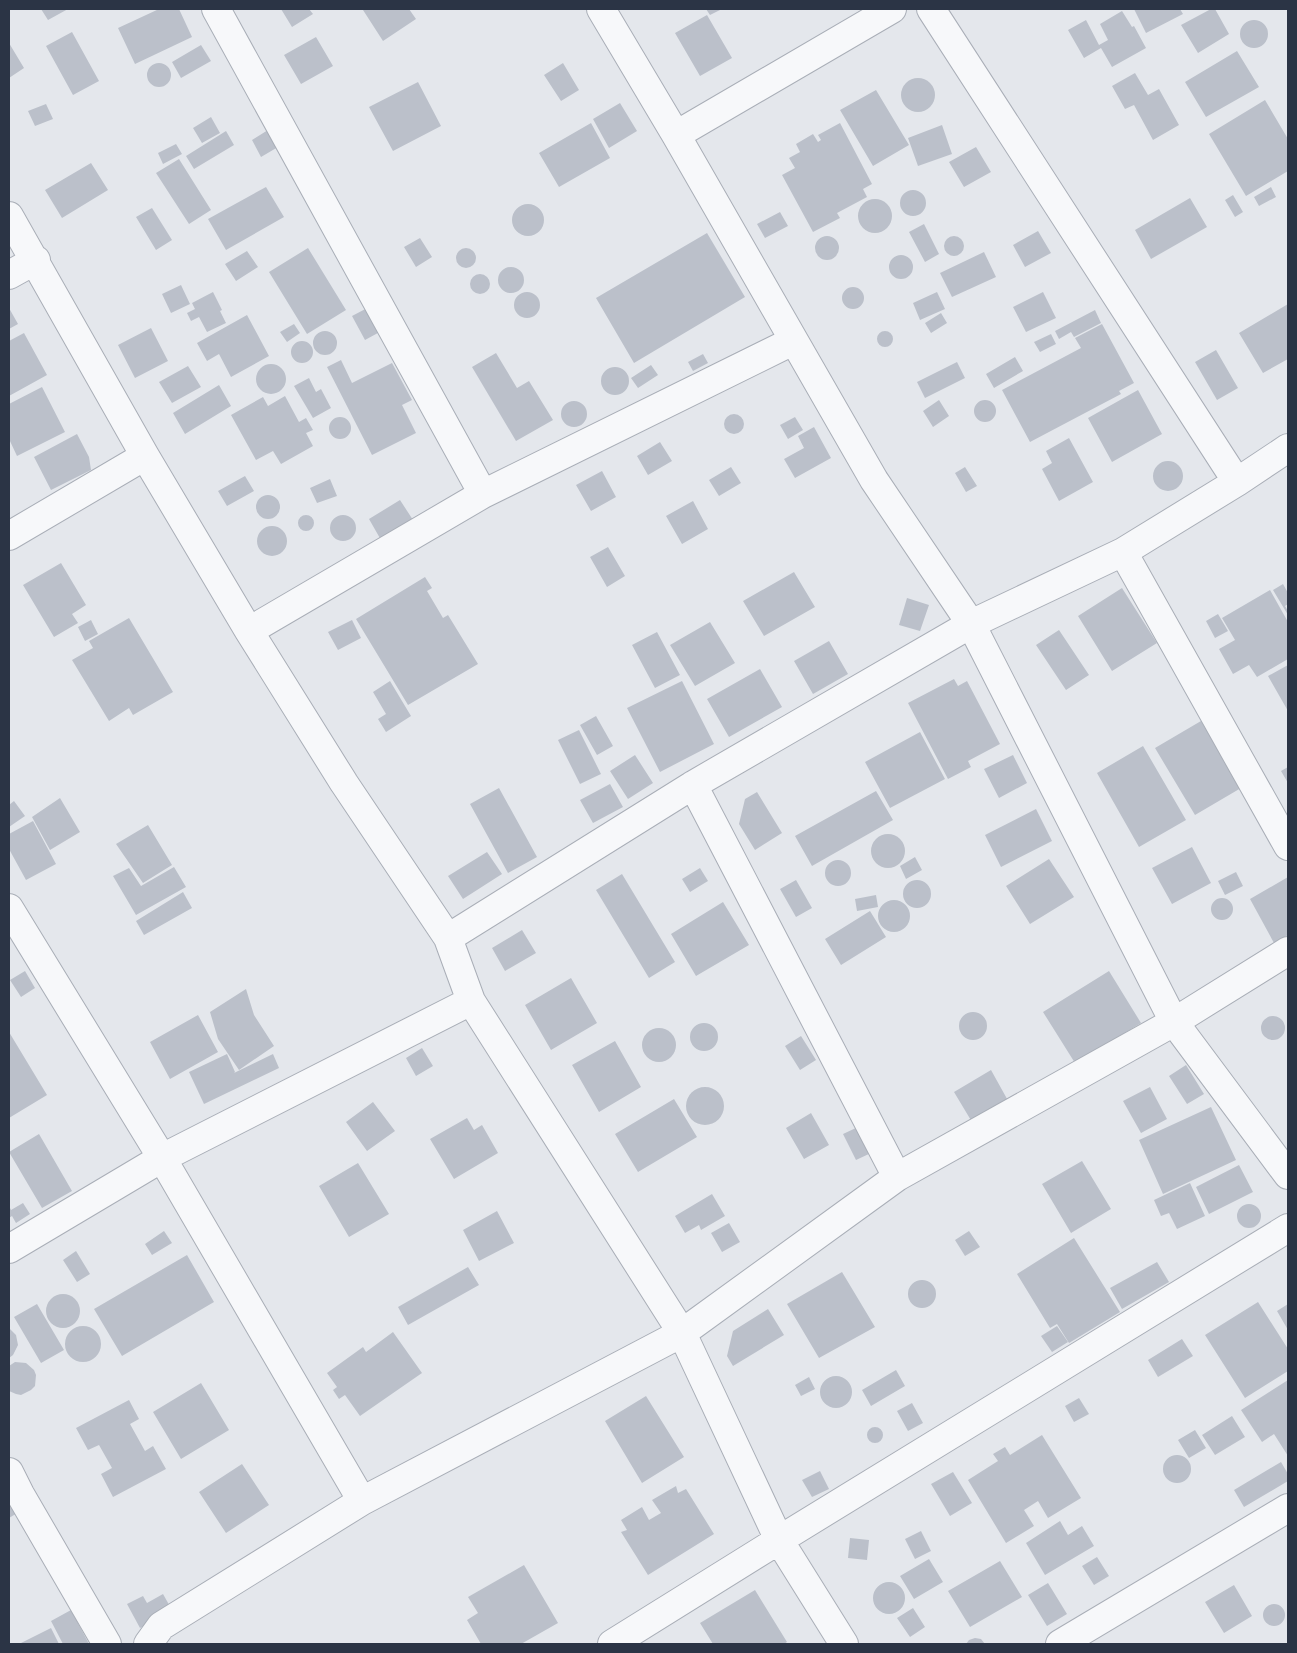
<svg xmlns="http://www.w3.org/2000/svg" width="1297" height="1653" viewBox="0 0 1297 1653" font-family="'PT Sans',sans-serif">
<rect width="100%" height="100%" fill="#e4e7ec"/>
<path fill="#bbc0ca" d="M41,9H68L48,20Z
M159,9H179L192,37L135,64L118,28Z
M281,9H309L313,14L292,27Z
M365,9H409L416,19L383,41L363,10Z
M706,9H722L710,15Z
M1134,9H1180L1183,14L1146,33Z
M1211,9H1215L1229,34L1198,53L1181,25Z
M1122,11L1132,27L1134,26L1146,48L1112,67L1101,48L1084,58L1068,30L1086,20L1099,45L1108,40L1100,24Z
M707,15L732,58L700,76L675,33Z
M1240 34a14 14 0 1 1 28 0a14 14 0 1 1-28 0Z
M72,32L99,81L73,95L46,46Z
M316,37L333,66L301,84L284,55Z
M9,43L24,68L9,78Z
M201,45L211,61L181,78L172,62Z
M1237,51L1259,87L1206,117L1185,82Z
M563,63L579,90L561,101L544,75Z
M147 75a12 12 0 1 1 24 0a12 12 0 1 1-24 0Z
M1135,73L1148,95L1159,89L1179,125L1153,140L1134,105L1125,109L1112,86Z
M901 95a17 17 0 1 1 34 0a17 17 0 1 1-34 0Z
M418,82L441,126L393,151L369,107Z
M876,90L909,145L873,166L840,110Z
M1265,100L1288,139V171L1246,196L1209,134Z
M620,103L637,131L609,148L593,119Z
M46,104L53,119L35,126L28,111Z
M211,117L220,133L202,143L193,128Z
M591,123L610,158L559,187L539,153Z
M840,123L872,184L863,189L867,197L837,213L840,218L813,232L782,175L795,168L789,158L800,152L796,144L813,134L818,142L821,140L818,135Z
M942,125L952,154L918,166L908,138Z
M268,130L278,147L261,157L252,140Z
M226,131L234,145L194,169L186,156Z
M176,144L182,154L163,164L158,153Z
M976,147L991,172L964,187L949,162Z
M179,159L211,210L189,224L156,173Z
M91,163L108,190L62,218L45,190Z
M266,187L284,217L226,250L208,219Z
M1271,187L1276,197L1259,206L1254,197Z
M900 203a13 13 0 1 1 26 0a13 13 0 1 1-26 0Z
M1233,195L1243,212L1235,217L1225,200Z
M1190,198L1207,227L1151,259L1135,230Z
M858 216a17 17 0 1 1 34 0a17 17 0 1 1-34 0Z
M512 220a16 16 0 1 1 32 0a16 16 0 1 1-32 0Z
M152,208L172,240L156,250L136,217Z
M780,212L788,226L765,238L757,224Z
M924,224L939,254L925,262L909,232Z
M1038,231L1051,253L1025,267L1013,245Z
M707,233L745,297L634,363L596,298Z
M944 246a10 10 0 1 1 20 0a10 10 0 1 1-20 0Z
M815 248a12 12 0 1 1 24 0a12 12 0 1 1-24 0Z
M420,238L432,257L416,267L404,247Z
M456 258a10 10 0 1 1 20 0a10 10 0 1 1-20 0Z
M308,248L346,310L307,334L269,272Z
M247,251L258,267L236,281L225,264Z
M984,252L996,277L952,297L940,273Z
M889 267a12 12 0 1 1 24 0a12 12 0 1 1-24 0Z
M498 280a13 13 0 1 1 26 0a13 13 0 1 1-26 0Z
M470 284a10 10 0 1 1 20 0a10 10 0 1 1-20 0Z
M181,285L190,304L171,313L162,294Z
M842 298a11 11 0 1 1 22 0a11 11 0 1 1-22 0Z
M213,292L222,310L220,311L226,323L207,332L199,317L191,321L187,313L195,309L192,303Z
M937,292L945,309L920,320L913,303Z
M1043,292L1056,318L1026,332L1013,307Z
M514 305a13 13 0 1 1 26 0a13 13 0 1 1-26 0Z
M1288,304V359L1263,373L1239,333Z
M373,305L387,328L365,340L352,316Z
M9,308L18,324L9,329Z
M1095,310L1101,323L1074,337L1071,332L1059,339L1055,331Z
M941,313L947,323L931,333L925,323Z
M247,315L269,356L231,377L219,354L207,361L197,343Z
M294,324L300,333L287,342L280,332Z
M1102,324L1134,383L1119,391L1121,394L1030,442L1002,390L1081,348L1075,338Z
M151,328L168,361L135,378L118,345Z
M313 343a12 12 0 1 1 24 0a12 12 0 1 1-24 0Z
M877 339a8 8 0 1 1 16 0a8 8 0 1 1-16 0Z
M24,333L47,375L9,396V341Z
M1051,334L1056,344L1040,352L1034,342Z
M291 352a11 11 0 1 1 22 0a11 11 0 1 1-22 0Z
M1216,350L1238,388L1217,400L1195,362Z
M496,353L517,388L529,381L553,420L516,441L472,367Z
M703,354L708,363L693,371L688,362Z
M1015,357L1023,371L994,388L986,374Z
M341,360L352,383L392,363L412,400L402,405L416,433L372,455L327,367Z
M957,362L965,378L925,398L917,382Z
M256 379a15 15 0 1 1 30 0a15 15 0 1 1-30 0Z
M651,365L658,375L638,388L631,378Z
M188,366L201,387L172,403L159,382Z
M601 381a14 14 0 1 1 28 0a14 14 0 1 1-28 0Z
M309,378L316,392L321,389L331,408L313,418L294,386Z
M219,385L231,406L185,434L173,413Z
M42,387L65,432L17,456L9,439V404Z
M1138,390L1162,434L1112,462L1088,418Z
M285,396L299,422L306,418L313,430L306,433L313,446L281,464L273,451L256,460L231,415L263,397L268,406Z
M939,400L949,416L933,427L923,411Z
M974 411a11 11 0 1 1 22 0a11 11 0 1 1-22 0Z
M561 414a13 13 0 1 1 26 0a13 13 0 1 1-26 0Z
M724 424a10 10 0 1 1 20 0a10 10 0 1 1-20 0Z
M795,417L803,430L788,439L780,425Z
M329 428a11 11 0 1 1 22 0a11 11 0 1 1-22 0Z
M814,427L831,458L795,478L784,459L804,448L798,436Z
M77,434L89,457L91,470L51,490L34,457Z
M1069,438L1093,482L1059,501L1042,469L1052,463L1046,451Z
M660,442L672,461L648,475L637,456Z
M1153 476a15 15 0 1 1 30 0a15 15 0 1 1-30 0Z
M731,467L741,483L719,496L709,480Z
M965,467L977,486L966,492L955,473Z
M602,471L616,497L591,511L576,485Z
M245,476L254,491L227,506L218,491Z
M330,479L337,496L317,503L310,488Z
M256 507a12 12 0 1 1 24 0a12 12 0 1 1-24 0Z
M400,500L413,520L381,540L369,519Z
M693,501L708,529L682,544L666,516Z
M298 523a8 8 0 1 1 16 0a8 8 0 1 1-16 0Z
M330 528a13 13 0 1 1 26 0a13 13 0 1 1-26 0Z
M257 541a15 15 0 1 1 30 0a15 15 0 1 1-30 0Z
M608,547L625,576L607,587L590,557Z
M61,563L86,605L72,614L78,623L54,637L23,585Z
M794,572L815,607L764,636L743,601Z
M425,577L432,588L427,591L443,618L448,615L478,664L408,705L356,619Z
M1283,584L1288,593V604L1285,606L1288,611V615L1273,590Z
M1122,588L1157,643L1112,671L1078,616Z
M1270,590L1288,622V659L1257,677L1249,665L1233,674L1219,649L1235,640L1222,618Z
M907,598L929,605L920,631L899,625Z
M1218,614L1228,631L1215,638L1206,621Z
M129,618L173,692L133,715L129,708L109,721L72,660L93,648L89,641Z
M91,620L98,634L85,641L78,627Z
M352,620L361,638L338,650L328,632Z
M710,622L735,663L695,686L670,645Z
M1059,630L1089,675L1066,690L1036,645Z
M657,632L680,675L655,688L632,645Z
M829,641L848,674L813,694L794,661Z
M1288,665V711L1268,676Z
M760,669L782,707L729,737L707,699Z
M954,679L958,686L967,681L1000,744L968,761L971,767L948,779L908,703Z
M390,681L411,716L386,732L378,719L386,714L373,692Z
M682,681L714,744L660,772L627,708Z
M596,716L613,746L597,755L580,725Z
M1201,721L1241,788L1195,815L1155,748Z
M579,730L601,774L580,784L558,740Z
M920,732L945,779L890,808L865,762Z
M1143,746L1186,820L1139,847L1097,773Z
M635,755L653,783L628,799L610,771Z
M1013,755L1027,783L999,798L984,769Z
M1288,767V783L1281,771Z
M610,784L623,807L593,823L580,800Z
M499,788L537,857L508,873L470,804Z
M876,791L893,820L812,866L795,836Z
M757,792L782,833L755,850L739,824L745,799Z
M60,798L80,832L50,850L32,817Z
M14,801L25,816L9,827V805Z
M1036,809L1052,841L1001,867L985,835Z
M33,821L56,864L26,880L9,849V834Z
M148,825L172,865L143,883L116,844Z
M871 851a17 17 0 1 1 34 0a17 17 0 1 1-34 0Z
M1192,847L1211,883L1172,904L1152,868Z
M487,852L502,874L463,899L448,876Z
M915,857L922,870L906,879L900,866Z
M1049,859L1074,897L1030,924L1006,886Z
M825 873a13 13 0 1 1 26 0a13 13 0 1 1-26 0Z
M174,867L186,887L136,915L113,876L129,868L141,886Z
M700,868L708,881L690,892L682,879Z
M1236,872L1243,886L1225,895L1218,881Z
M622,874L675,962L649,978L596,890Z
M1288,877V935L1274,943L1250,899Z
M796,880L812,908L796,917L780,889Z
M903 894a14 14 0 1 1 28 0a14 14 0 1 1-28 0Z
M183,892L192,908L144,935L136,921Z
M876,895L878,907L857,911L855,899Z
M1211 909a11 11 0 1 1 22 0a11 11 0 1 1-22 0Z
M878 916a16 16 0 1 1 32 0a16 16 0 1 1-32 0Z
M723,902L749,945L696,976L671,934Z
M870,911L886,937L841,965L825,939Z
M522,930L536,953L505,971L492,948Z
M25,971L35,988L21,997L10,980Z
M1109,971L1141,1023L1075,1063L1043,1012Z
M571,978L597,1023L551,1050L525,1005Z
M246,989L254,1015L274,1046L239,1070L218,1039L210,1012Z
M959 1026a14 14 0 1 1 28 0a14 14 0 1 1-28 0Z
M198,1015L218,1052L170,1079L150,1042Z
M1261 1028a12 12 0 1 1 24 0a12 12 0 1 1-24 0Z
M690 1037a14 14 0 1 1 28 0a14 14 0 1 1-28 0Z
M642 1045a17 17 0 1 1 34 0a17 17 0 1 1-34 0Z
M9,1032L47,1095L9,1118Z
M801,1036L816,1060L800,1070L785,1046Z
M615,1041L641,1087L599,1112L572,1065Z
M422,1048L433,1066L416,1076L406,1058Z
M227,1054L235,1072L234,1073L273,1054L279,1068L204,1104L189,1072Z
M1186,1065L1204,1094L1187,1104L1169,1076Z
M991,1070L1011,1106L975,1127L954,1092Z
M686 1106a19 19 0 1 1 38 0a19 19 0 1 1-38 0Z
M1150,1087L1167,1119L1141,1133L1123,1101Z
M674,1099L697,1137L638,1172L615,1134Z
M373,1102L395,1131L367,1151L346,1122Z
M1211,1107L1236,1160L1163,1194L1139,1140Z
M811,1113L829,1145L804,1159L786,1128Z
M467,1118L474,1130L482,1125L498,1153L454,1179L430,1139Z
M858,1127L871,1153L856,1160L843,1134Z
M39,1134L72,1191L42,1208L9,1152Z
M1082,1161L1111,1209L1071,1233L1042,1184Z
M358,1163L389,1214L349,1237L319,1186Z
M1239,1165L1253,1192L1209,1214L1196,1187Z
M1190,1183L1205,1216L1177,1229L1169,1213L1161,1216L1154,1200Z
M712,1194L725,1216L701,1230L699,1225L685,1233L675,1216Z
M23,1203L30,1214L16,1223L12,1216L9,1218V1206L11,1210Z
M1237 1216a12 12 0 1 1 24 0a12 12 0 1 1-24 0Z
M497,1211L514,1243L479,1261L463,1230Z
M729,1223L740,1242L722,1252L711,1233Z
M164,1231L172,1243L152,1255L145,1244Z
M969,1231L980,1247L965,1256L955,1240Z
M1074,1238L1120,1312L1069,1343L1057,1324L1050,1328L1017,1274Z
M76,1251L90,1274L77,1282L63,1260Z
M187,1255L214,1302L122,1356L94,1309Z
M1157,1262L1169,1282L1122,1309L1110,1288Z
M468,1267L479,1285L408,1325L398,1307Z
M842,1272L875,1327L819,1358L787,1304Z
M908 1294a14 14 0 1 1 28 0a14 14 0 1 1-28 0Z
M46 1311a17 17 0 1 1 34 0a17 17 0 1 1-34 0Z
M1258,1302L1288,1349V1371L1245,1398L1205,1335Z
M37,1304L64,1350L41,1363L14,1317Z
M1288,1304V1330L1277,1311Z
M768,1309L784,1335L733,1366L727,1356L733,1331Z
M1057,1326L1068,1342L1052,1352L1041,1336Z
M65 1344a18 18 0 1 1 36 0a18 18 0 1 1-36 0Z
M9,1328L16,1335L18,1345L13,1355L9,1358Z
M393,1332L422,1373L360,1416L345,1395L339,1399L333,1390L337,1387L327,1373L363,1347L366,1352Z
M1182,1339L1193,1356L1158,1377L1148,1360Z
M15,1362L26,1363L34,1370L36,1375L35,1386L31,1390L21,1395L16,1394L9,1391V1366Z
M896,1370L905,1386L871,1406L862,1390Z
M820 1392a16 16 0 1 1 32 0a16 16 0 1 1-32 0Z
M809,1377L815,1389L801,1396L795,1385Z
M1288,1380V1456L1274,1434L1262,1442L1241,1410Z
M201,1383L229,1430L181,1459L153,1412Z
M646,1396L684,1457L642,1483L605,1421Z
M1079,1398L1089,1414L1074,1422L1065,1406Z
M129,1400L139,1419L130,1424L145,1451L153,1446L166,1469L113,1497L101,1474L112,1468L99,1445L88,1450L76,1428Z
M912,1403L923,1423L908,1431L897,1411Z
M1232,1416L1245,1437L1215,1455L1202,1435Z
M867 1435a8 8 0 1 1 16 0a8 8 0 1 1-16 0Z
M1195,1430L1206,1448L1189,1458L1178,1440Z
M1042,1435L1081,1498L1048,1518L1038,1501L1024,1510L1034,1526L1006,1543L968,1480L998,1461L993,1454L1005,1447L1010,1455Z
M1163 1469a14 14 0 1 1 28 0a14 14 0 1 1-28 0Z
M1281,1462L1288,1474V1481L1244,1507L1234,1490Z
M242,1464L269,1505L226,1533L199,1492Z
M820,1471L829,1489L812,1497L802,1480Z
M953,1472L972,1503L950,1516L931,1484Z
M676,1486L678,1493L686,1489L714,1534L648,1575L621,1532L627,1530L621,1520L642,1507L649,1520L661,1513L652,1500Z
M9,1498L19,1512L9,1518Z
M1060,1521L1068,1535L1082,1526L1094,1546L1045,1575L1026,1543Z
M921,1531L931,1551L915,1559L905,1539Z
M850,1538L869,1540L867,1560L848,1558Z
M1097,1557L1109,1576L1094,1585L1082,1566Z
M929,1559L943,1582L914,1599L900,1576Z
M1000,1561L1022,1597L970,1627L948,1591Z
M524,1565L558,1623L521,1644H481L467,1620L478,1613L468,1597Z
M873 1598a16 16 0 1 1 32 0a16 16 0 1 1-32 0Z
M1048,1583L1067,1614L1047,1626L1028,1595Z
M1234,1585L1252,1616L1224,1633L1205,1602Z
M755,1590L787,1642L784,1644H713L700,1623Z
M163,1594L172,1610L140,1628L127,1604L143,1596L147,1603Z
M1263 1615a11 11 0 1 1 22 0a11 11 0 1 1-22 0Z
M913,1608L925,1627L910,1637L897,1618Z
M71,1610L89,1644H63L51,1621Z
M51,1628L59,1644H19Z
M975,1638L981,1639L985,1644H966L969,1640Z"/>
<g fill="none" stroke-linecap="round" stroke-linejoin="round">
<defs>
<path id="minor" d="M216,9L483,494
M601,9L676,135L874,480L971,624L1174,1022L1288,1175
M931,9L1237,482
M676,135L892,9
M9,216L145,456L249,631L344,783L448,938L471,1001L682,1333L779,1540L844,1644
M9,275L36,260
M9,536L145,456
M1123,552L1288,846
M249,631L483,494L793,341
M693,785L897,1177
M9,908L162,1158L362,1501
M448,938L693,785L971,624L1123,552L1237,482L1288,448
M9,1249L162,1158L471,1001
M9,1472L20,1494L107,1644
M148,1644L161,1626L362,1501L682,1333L897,1177L1174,1022L1288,951
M612,1644L779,1540L1288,1228
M1060,1644L1288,1508"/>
</defs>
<use href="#minor" stroke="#a9aeb7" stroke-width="30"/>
<use href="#minor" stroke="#f7f8fa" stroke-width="28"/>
</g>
<rect width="1297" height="1653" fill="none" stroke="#2b3445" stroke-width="20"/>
</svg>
